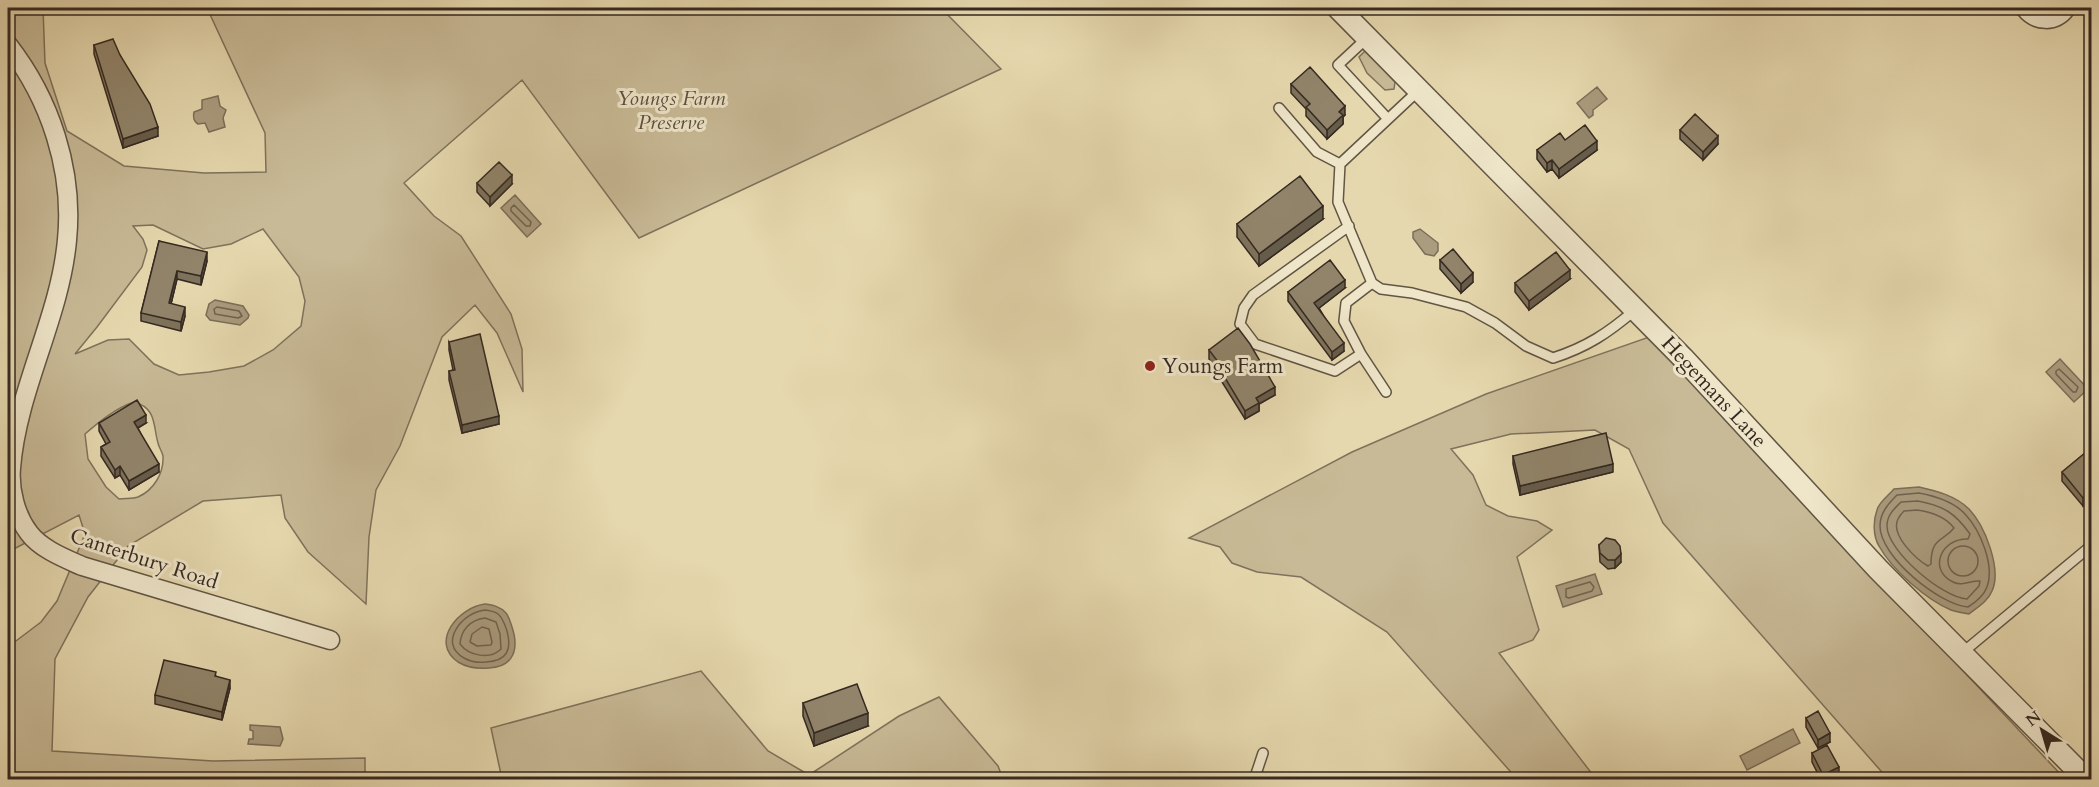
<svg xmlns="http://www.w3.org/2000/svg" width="2099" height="787" viewBox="0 0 2099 787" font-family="Cardo,serif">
<rect width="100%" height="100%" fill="#e6d8ae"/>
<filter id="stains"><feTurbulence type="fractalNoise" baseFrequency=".00333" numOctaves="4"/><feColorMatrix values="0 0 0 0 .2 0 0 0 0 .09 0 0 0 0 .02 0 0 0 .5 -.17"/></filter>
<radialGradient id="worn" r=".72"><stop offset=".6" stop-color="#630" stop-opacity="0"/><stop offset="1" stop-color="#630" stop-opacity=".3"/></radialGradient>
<path fill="#c8ba96" stroke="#7e725c" stroke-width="1.5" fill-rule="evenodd" d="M8,8H43L45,63L67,131L124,166L204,173L266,172L265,133L207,8H941L1001,69L639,238L522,80L404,183L434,216L461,236L511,314L522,349L523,392L497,333L475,305L442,337L400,446L376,490L369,537L366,604L308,552L285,518L281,495L203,501L128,546L88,597L55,659L52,751L213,761L365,758V779H8V647L41,622L57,601L85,534L79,515L8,552V402L10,366L8,361ZM153,225L203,249L231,244L263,229L299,277L305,301L301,326L273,350L244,366L209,372L179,375L154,364L129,339L108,340L75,354L97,327L142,267L147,250L143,239L133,226ZM134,402C157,408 153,426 158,443C159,448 162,451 163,456C164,473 154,490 138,497C133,499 125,498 119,499L106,487L88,459L85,434C100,421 116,408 134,402Z
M1365,51L1368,52L1395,82L1394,89L1385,90L1367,73L1359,57Z
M1649,337L2065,779H1888L1663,523L1629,449L1595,430L1511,434L1451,449L1473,475L1486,505L1508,516L1537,521L1552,530L1517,557L1539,630L1533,640L1499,653L1596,779H1517L1387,632L1301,577L1257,572L1232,563L1220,547L1189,538L1352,452L1486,394Z
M701,671L768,751L809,775L899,716L939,697L998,766L1003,779H502L491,728Z"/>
<path fill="#aa9c7e" stroke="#7b6e59" stroke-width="1.5" d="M1597,87L1607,99L1593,110V115L1589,118L1577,103Z
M218,96L220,106L226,110L223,118L225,127L209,132L205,123L198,124C193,121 193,117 194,112L202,109V100Z
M515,195L541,224L527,237L501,208Z
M1420,229L1438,243V251L1434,256L1425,254L1413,238V232Z
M215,300L243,306L249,315L248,318L240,325L210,320L206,315L209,304Z
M2060,359L2088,389L2074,402L2046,372Z
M1919,487C1937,491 1956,496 1969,509C1985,526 2002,569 1992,591C1988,601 1978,607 1969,614C1963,613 1957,612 1951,610C1927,600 1892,570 1879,546C1873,536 1873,521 1877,510C1879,502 1889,495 1894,489Z
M1595,574L1602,594L1563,607L1556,586Z
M485,604C492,605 500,606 506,613C510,618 512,627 514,634C518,654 510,667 489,668C478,669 468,668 458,662C429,642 459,607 485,604Z
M250,725L280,727L283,739L280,746L248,744L249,739H253V731L250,730Z
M1793,729L1800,743L1747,770L1740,756Z"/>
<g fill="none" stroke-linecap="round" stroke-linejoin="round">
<path stroke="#706250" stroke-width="1.5" d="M514,205L531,222L530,226H526L511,211V208Z
M217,307L239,311L242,316L238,318L215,314L214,309Z
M2059,369L2078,387L2076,392H2073L2056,374V371Z
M1919,493C1935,496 1953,501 1965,514C1980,530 1995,565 1987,587C1984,595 1976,602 1968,607C1940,605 1880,557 1880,526C1880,513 1888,504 1897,495Z
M1918,501C1944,506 1955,513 1970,534L1968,539C1942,538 1927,569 1953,582C1963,587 1971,580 1980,581L1979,586L1967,599C1943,598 1887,551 1887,526C1887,515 1894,509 1901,502Z
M1917,510C1931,512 1945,516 1954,528C1943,542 1931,537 1931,564L1928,566C1916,559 1890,535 1898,519C1899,517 1903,512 1904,511Z
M1948 561a15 15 0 1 1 30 0a15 15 0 1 1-30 0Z
M1590,582L1594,587L1592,591L1569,598L1566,597V589Z
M485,610C490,611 494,611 498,614C503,618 505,625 507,631C512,650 507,661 486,662C478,663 471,662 464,658C437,643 463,612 485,610Z
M485,618L496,622L500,634L501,649C490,660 469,656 460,644C461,630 470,620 485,618Z
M482,627L489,629L492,642L491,645L477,646L470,642L472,634Z"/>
<defs>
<path id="service" d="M1367,38L1338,65L1388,119
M1419,90L1340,164L1338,202L1372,283L1381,289L1412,293L1466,307L1495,323L1526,346L1553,358C1587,347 1608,333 1635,310
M1279,108L1317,152L1340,164
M1349,226L1253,295L1244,308L1240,324L1255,344L1335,371L1361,354L1344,321L1346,303L1372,283
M1361,354L1386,392
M1962,653L2092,545
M1254,780L1263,753"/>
<path id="minor" d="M2025,8C2036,22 2055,23 2066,8
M8,45C50,99 74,170 67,240C60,318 17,390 11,468C9,490 16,516 29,533C41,549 64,558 82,566L330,640"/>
<path id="tertiary" d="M1338,8L1683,358L1878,569L2087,780"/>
</defs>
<use href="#service" stroke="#615544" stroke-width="12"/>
<use href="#minor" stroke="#615544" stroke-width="21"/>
<use href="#tertiary" stroke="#615544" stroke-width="24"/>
<use href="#service" stroke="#efe6ca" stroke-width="9"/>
<use href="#minor" stroke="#efe6ca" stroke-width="18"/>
<use href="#tertiary" stroke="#efe6ca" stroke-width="21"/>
</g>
<path fill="#7d725b" stroke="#352921" stroke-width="1.5" d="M94,45L120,55L158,136L123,148L94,54Z
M1291,84L1345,115L1343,117V124L1327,139L1306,116V109L1291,93Z
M1680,130L1718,144L1703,160L1680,139Z
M1565,140L1597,150L1559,178L1552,169L1547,172L1537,159V150Z
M477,183L512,184L490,206L477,192Z
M1323,219L1259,266L1237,237V224Z
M159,241L207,261L201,285L177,279L171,304L185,316L181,331L141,321V313Z
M1440,260L1473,282L1461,293L1440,269Z
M1570,279L1529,310L1515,292V283Z
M1345,288L1319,308L1344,351L1332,360L1288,301V292Z
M449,342L499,424L462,433L449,380V371L453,370L449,350Z
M1209,350L1275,395L1259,404V411L1245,419L1222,382V376L1209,359Z
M99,423H146L138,428L159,472L129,490L120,475L115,478L101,456V447L106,444L99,431Z
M2091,448L2083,506L2062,481V472Z
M1513,456L1613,472L1520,495L1513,464Z
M1599,545L1621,562L1615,568L1608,569L1600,562Z
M216,676L230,688L222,720L155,704V695Z
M803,703L868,726L814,746L803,716Z
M1806,718L1830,742L1818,748L1806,727Z
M1812,753L1839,776L1832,780H1821L1812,762Z"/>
<path fill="#665c4a" stroke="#352921" stroke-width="1.5" d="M1345,106V115L1343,117V124L1327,139V130L1339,112Z
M158,127V136L123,148V139Z
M1718,136V144L1703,160V152Z
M1597,141V150L1559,178V169Z
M1552,160V169L1547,172V163Z
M512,175V184L490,206V197Z
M1323,206V219L1259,266V254Z
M207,252V261L201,285V276Z
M1570,270V279L1529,310V301Z
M177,271V279L169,312V303Z
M1473,273V282L1461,293V284Z
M1345,280V288L1314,312V303Z
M185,307V316L181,331V322Z
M1344,343V351L1332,360V352Z
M1275,387V395L1259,404V411L1245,419V411L1256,398Z
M146,415V423L134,430V422Z
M499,416V424L462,433V425Z
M159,464V472L129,490V481Z
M1613,464V472L1520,495V486Z
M120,466V475L115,478V470Z
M2091,491V500L2083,506V498Z
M1621,554V562L1615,568V560Z
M230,680V688L222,720V712Z
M868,713V726L814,746V733Z
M1830,733V742L1818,748V740Z
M1839,767V776L1832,780H1823V775Z"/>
<path fill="#91846a" stroke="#352921" stroke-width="1.5" d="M113,39L120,55L150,104L158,127L123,139L94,45Z
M1310,67L1345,106L1339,112L1343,115L1327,130L1306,107L1310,104L1291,84Z
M1695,114L1718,136L1703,152L1680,130Z
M1585,125L1597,141L1559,169L1552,160L1547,163L1537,150L1560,133L1565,140Z
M499,162L512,175L490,197L477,183Z
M1300,176L1323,206L1259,254L1237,224Z
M159,241L207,252L201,276L177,271L169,303L185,307L181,322L141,313Z
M1453,249L1473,273L1461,284L1440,260Z
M1556,252L1570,270L1529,301L1515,283Z
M1330,260L1345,280L1314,303L1344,343L1332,352L1288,292Z
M1238,328L1250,344L1275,387L1256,398L1259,403L1245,411L1222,373L1225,371L1209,350Z
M480,334L499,416L462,425L449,371L455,370L449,342Z
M137,400L146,415L134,422L159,464L129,481L120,466L115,470L101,447L110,442L99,423Z
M1606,433L1613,464L1520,486L1513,456Z
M2091,448V491L2083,498L2062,472Z
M1606,538L1615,540L1620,546L1621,554L1615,560H1608L1600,553L1599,545Z
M164,660L216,672L215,676L230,680L222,712L155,695Z
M857,684L868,713L814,733L803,703Z
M1818,711L1830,733L1818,740L1806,718Z
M1827,745L1839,767L1823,775L1812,753Z
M1183,776L1194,780H1182Z"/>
<circle fill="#8f2418" stroke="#efe6ca" stroke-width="2" cx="1150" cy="366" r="6"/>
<g text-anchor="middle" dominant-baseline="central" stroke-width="6" stroke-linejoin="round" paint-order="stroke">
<g font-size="21" font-style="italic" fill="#5a4d3e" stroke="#efe6ca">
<text x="671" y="98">Youngs Farm<tspan x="671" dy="24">Preserve</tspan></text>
</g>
<g font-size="21" fill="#352921" stroke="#efe6ca" text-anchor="start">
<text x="1162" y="366">Youngs Farm</text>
</g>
<g font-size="21" fill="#352921" stroke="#efe6ca">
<text transform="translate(1714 392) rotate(47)">Hegemans Lane</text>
<text transform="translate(144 559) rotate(18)">Canterbury Road</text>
</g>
</g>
<rect width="2099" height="787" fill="none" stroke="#e6d8ae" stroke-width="30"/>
<rect x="9" y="9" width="2081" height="769" fill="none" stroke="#352921" stroke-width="3"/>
<rect x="15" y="15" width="2069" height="757" fill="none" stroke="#352921" stroke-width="1.5"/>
<g transform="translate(2042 730) rotate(323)" stroke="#efe6ca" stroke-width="4.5" paint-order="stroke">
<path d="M0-4.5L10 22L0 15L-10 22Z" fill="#352921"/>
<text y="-9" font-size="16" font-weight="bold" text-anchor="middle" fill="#352921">N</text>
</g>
<rect width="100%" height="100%" filter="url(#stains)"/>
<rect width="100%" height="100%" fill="url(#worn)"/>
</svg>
